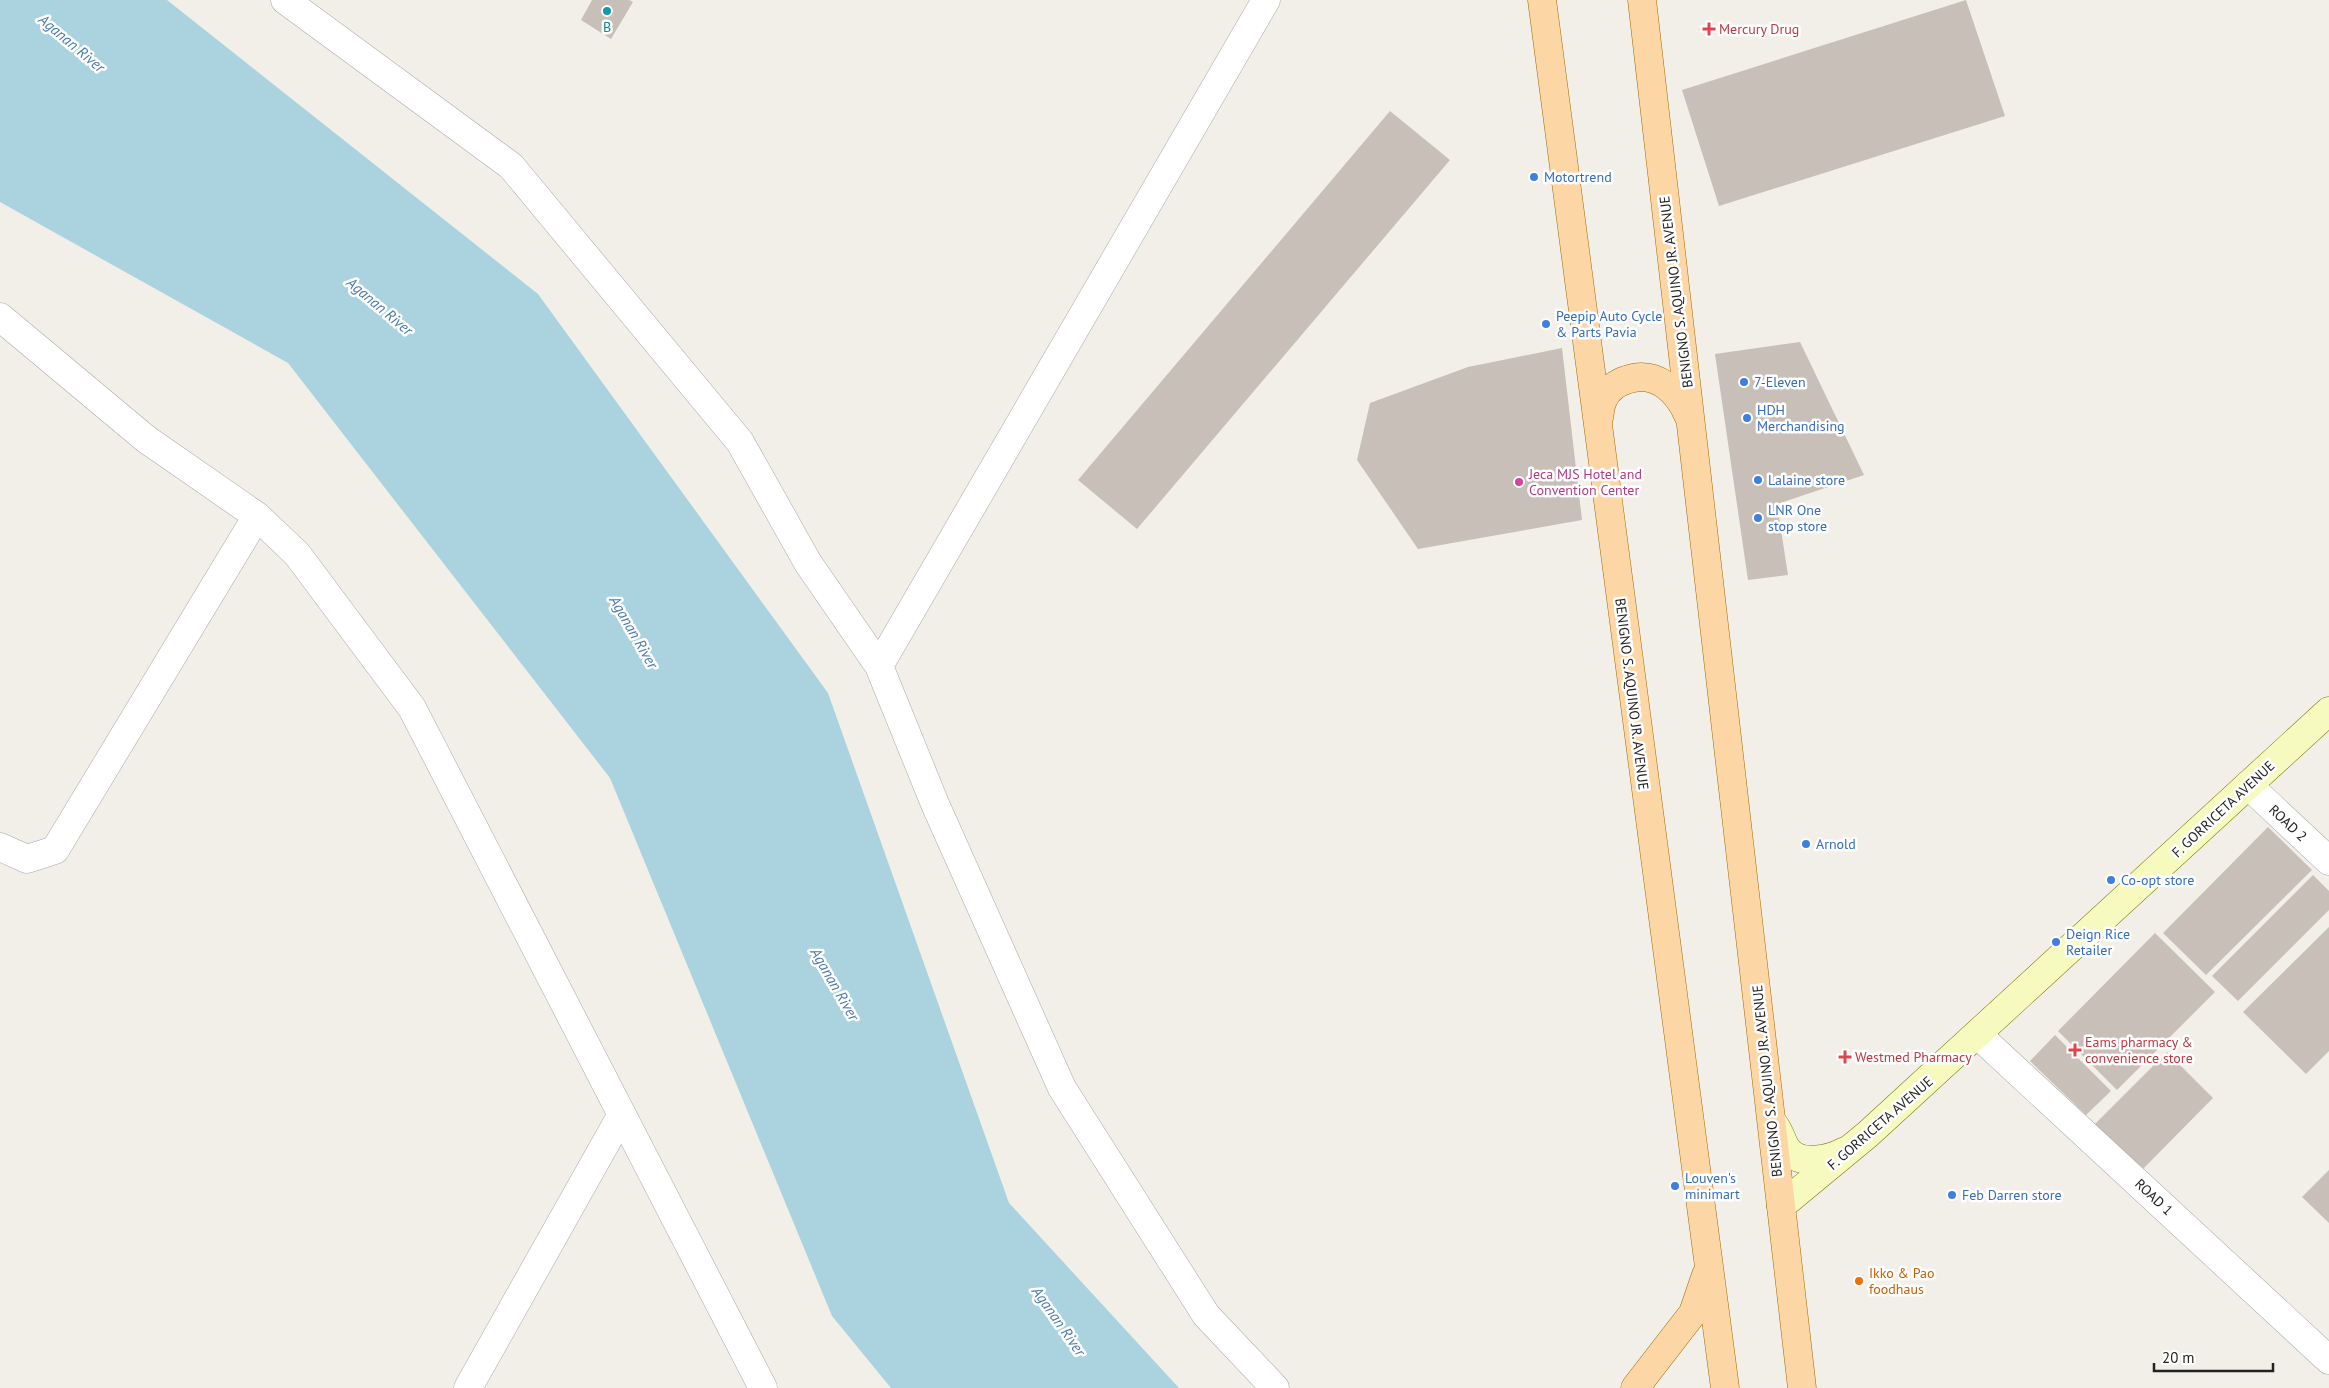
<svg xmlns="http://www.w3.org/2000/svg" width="2329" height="1388" viewBox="0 0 2329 1388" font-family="'PT Sans',sans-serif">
<rect width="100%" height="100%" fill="#f2efe9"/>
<path fill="#aad3df" d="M0,0H167L538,294L828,693L1009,1203L1179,1388H891L832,1316L610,778L288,363L0,202Z"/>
<path fill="#c7bfb8" d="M592,0H629L633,2L611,39L581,20Z
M1966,0L2005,116L1719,206L1682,90Z
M1390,111L1450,160L1137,529L1078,480Z
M1800,342L1864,475L1777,504L1788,575L1748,580L1715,354Z
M1562,348L1582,520L1418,549L1357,460L1370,403L1468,367Z
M2268,827L2312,870L2206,975L2163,933Z
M2313,875L2329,891V910L2238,1001L2212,976Z
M2329,927V1051L2306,1074L2243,1012Z
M2155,933L2215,992L2117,1090L2058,1031Z
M2055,1035L2111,1091L2086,1115L2030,1061Z
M2167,1052L2213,1098L2140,1172L2093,1126Z
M2329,1170V1223L2302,1197Z"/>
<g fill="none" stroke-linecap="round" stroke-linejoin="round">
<defs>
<path id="minor" d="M285,0L511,166L740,442L808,563L879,666L935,804L1062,1088L1206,1315L1275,1388
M0,317L146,439L257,516L297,554L412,708L763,1388
M879,666L1266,0
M2248,785L2329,861
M0,847L27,859L55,850L257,516
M1978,1035L2329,1360
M468,1388L621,1116"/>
<path id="secondary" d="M1772,1122C1780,1130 1781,1141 1787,1149C1799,1166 1829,1160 1845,1151
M1781,1206L1868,1134L2329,711"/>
<path id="primary" d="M1542,0L1725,1388
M1642,0L1802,1388
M1598,422C1600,415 1600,406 1603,400C1607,390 1617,383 1626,380C1656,369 1678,391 1689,417
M1635,1388L1693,1313L1706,1275"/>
</defs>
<use href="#minor" stroke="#a9a9a9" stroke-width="29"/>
<use href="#secondary" stroke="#707d05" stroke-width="29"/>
<use href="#primary" stroke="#a06b00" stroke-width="29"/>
<use href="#minor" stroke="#fff" stroke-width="28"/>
<use href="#secondary" stroke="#f7fabf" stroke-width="28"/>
<use href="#primary" stroke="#fcd6a4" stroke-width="28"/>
</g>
<circle fill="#0f9aa8" stroke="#fff" stroke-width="2" cx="607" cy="11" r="5"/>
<g fill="#e0444e" stroke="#fff" stroke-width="2">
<path d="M1706.5 21.5h5v5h5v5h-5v5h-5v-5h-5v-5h5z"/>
<path d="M2072.5 1042.5h5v5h5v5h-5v5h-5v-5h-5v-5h5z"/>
<path d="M1842.5 1049.5h5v5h5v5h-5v5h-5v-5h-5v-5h5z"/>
</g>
<g fill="#3f7fe0" stroke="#fff" stroke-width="2">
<circle cx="1534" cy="177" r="5"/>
<circle cx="1546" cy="324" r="5"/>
<circle cx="1744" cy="382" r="5"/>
<circle cx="1747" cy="418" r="5"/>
<circle cx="1758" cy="480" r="5"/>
<circle cx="1758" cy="518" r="5"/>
<circle cx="1806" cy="844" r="5"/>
<circle cx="2111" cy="880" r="5"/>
<circle cx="2056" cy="942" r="5"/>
<circle cx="1675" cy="1186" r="5"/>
<circle cx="1952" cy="1195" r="5"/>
</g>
<circle fill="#d1479c" stroke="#fff" stroke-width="2" cx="1519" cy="482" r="5"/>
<circle fill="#e8710a" stroke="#fff" stroke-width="2" cx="1859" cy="1281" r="5"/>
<g text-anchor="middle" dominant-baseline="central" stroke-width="5" stroke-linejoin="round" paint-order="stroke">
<g font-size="14" fill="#0d838f" stroke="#fff">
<text x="607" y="27">B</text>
</g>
<g font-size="14" fill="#be3a42" stroke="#fff" text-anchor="start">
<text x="1719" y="29">Mercury Drug</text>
<text x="2085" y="1042">Eams pharmacy &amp;<tspan x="2085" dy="16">convenience store</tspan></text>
<text x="1855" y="1057">Westmed Pharmacy</text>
</g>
<g font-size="14" fill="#366cbe" stroke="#fff" text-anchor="start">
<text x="1544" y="177">Motortrend</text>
<text x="1556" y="316">Peepip Auto Cycle<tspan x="1556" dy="16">&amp; Parts Pavia</tspan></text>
<text x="1754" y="382">7-Eleven</text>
<text x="1757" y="410">HDH<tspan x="1757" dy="16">Merchandising</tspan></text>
<text x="1768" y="480">Lalaine store</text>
<text x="1768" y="510">LNR One<tspan x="1768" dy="16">stop store</tspan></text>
<text x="1816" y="844">Arnold</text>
<text x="2121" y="880">Co-opt store</text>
<text x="2066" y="934">Deign Rice<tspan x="2066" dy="16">Retailer</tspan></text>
<text x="1685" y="1178">Louven's<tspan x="1685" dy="16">minimart</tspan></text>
<text x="1962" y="1195">Feb Darren store</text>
</g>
<g font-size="14" fill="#222" stroke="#fff">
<text transform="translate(1676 292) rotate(-97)">BENIGNO S. AQUINO JR. AVENUE</text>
<text transform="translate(1632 694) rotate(83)">BENIGNO S. AQUINO JR. AVENUE</text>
<text transform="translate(2223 809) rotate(-43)">F. GORRICETA AVENUE</text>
<text transform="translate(2288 823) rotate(43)">ROAD 2</text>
<text transform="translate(1767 1081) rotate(-96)">BENIGNO S. AQUINO JR. AVENUE</text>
<text transform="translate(1880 1123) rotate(-41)">F. GORRICETA AVENUE</text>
<text transform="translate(2154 1197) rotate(43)">ROAD 1</text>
</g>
<g font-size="14" fill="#b23c85" stroke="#fff" text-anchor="start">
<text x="1529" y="474">Jeca MJS Hotel and<tspan x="1529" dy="16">Convention Center</tspan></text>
</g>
<g font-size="14" fill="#c56008" stroke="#fff" text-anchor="start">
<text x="1869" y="1273">Ikko &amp; Pao<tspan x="1869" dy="16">foodhaus</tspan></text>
</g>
<g font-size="15" font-style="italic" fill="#4a7aab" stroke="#fff">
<text transform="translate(72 43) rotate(40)">Aganan River</text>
<text transform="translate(380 306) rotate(40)">Aganan River</text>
<text transform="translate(634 632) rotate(60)">Aganan River</text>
<text transform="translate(835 984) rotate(60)">Aganan River</text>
<text transform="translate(1059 1321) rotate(55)">Aganan River</text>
</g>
</g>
<path d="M2154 1363v8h119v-8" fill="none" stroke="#222222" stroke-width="2.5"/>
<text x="2162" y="1363" font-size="15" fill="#222222" stroke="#ffffff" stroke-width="4" paint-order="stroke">20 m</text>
</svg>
